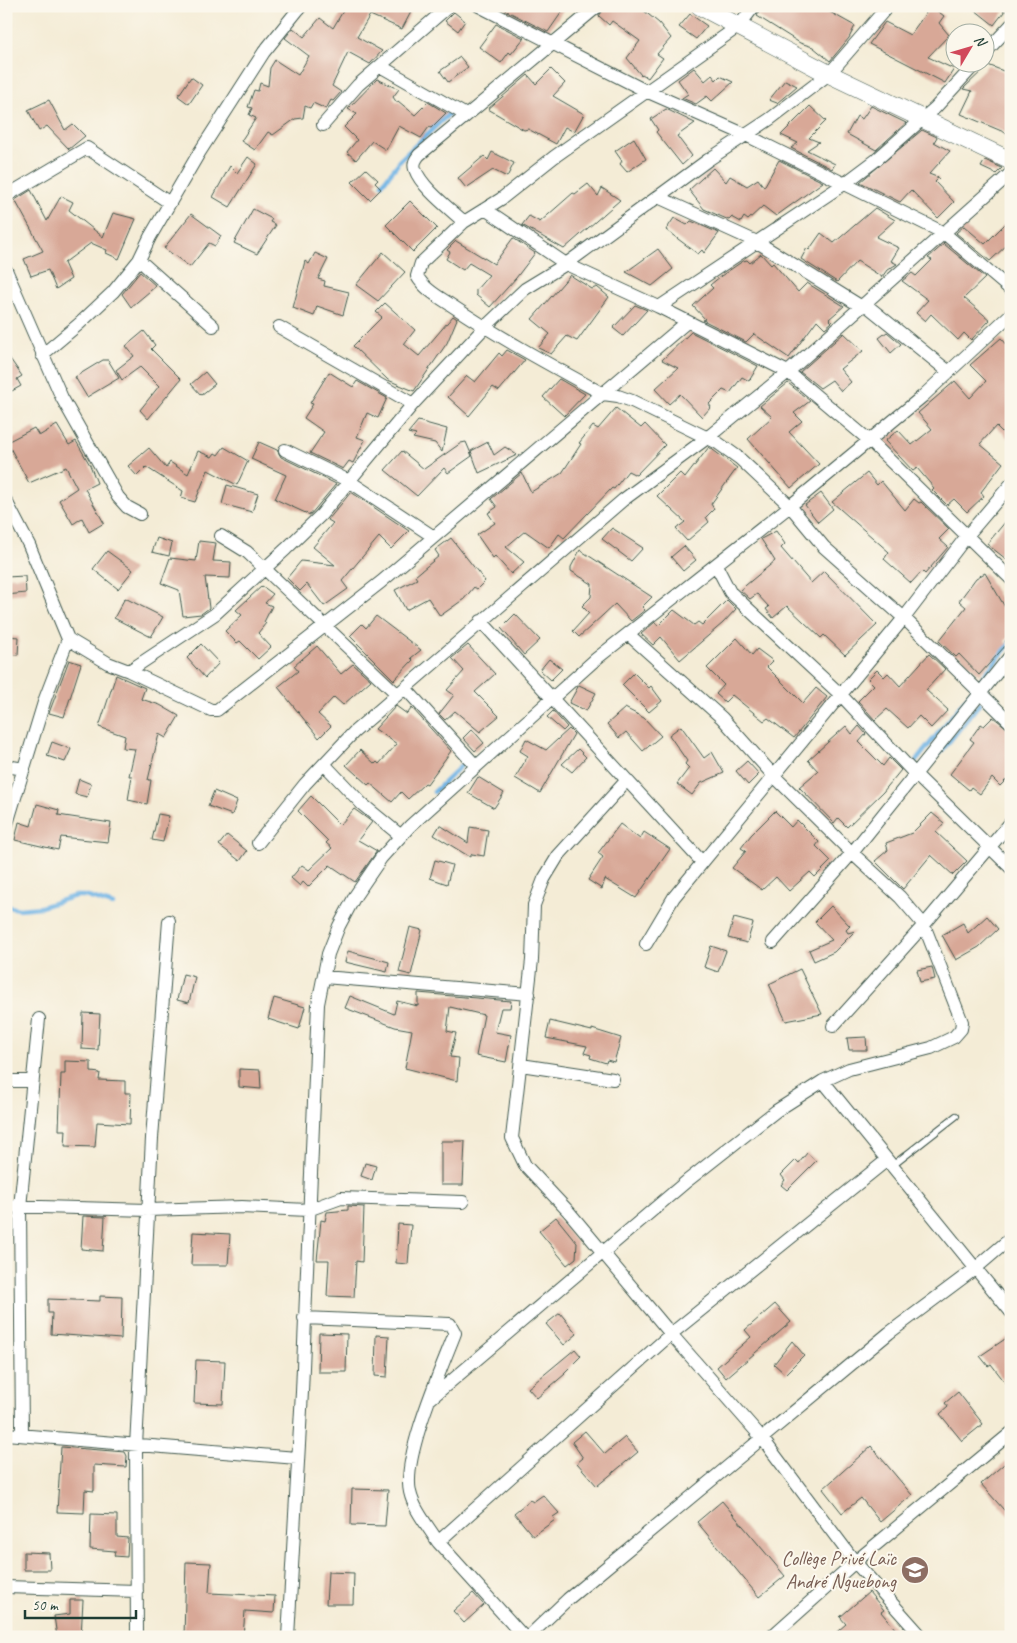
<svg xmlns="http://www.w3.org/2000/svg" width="1017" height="1643" viewBox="0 0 1017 1643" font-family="Caveat,sans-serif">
<rect width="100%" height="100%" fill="#fbf7ec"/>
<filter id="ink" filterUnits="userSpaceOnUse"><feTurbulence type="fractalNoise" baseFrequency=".02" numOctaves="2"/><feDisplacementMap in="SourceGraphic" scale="10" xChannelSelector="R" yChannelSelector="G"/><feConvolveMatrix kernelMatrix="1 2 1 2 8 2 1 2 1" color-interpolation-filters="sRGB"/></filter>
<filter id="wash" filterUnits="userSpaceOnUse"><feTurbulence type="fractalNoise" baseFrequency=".0096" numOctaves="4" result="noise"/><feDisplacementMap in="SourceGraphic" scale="20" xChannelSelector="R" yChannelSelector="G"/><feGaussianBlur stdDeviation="1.12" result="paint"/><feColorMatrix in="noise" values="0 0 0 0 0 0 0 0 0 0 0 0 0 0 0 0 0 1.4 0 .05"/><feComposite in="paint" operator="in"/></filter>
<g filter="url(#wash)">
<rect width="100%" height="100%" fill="#f4ecd6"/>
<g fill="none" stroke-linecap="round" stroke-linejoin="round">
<path stroke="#6fb4e5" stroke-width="4.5" d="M399,161L453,110
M382,184L397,165
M940,753L980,703
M916,761L1011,642
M434,792L468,759
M6,906L19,909L41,907L75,896H85L113,905"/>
</g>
<g id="blocks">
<path fill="#d8a897" d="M346,6H400L411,12L402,29L370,15L357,37L382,51L370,64L348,52L332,86L341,92L333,101L331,100L326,109L313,103L310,108L305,106L303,118L295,119L273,135L268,132L255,150L241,141L256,118L249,115L252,108L248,107L254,90L258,91L260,83L268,86L270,68L275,60L298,75L309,56L285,38L293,28L304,37L320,18L333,28Z
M508,6H566L548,32L505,10Z
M606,6H638L659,23L671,38L657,54L663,58L648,78L642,74L641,75L627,58L640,41L612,21L609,25L599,16Z
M762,6H819L855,26L849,38L830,61L813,47L800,43L757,16Z
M931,6L944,16L939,23L949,35L928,57L954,69L945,83L869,44L885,22L910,35Z
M970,6H1002L1004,12L994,25Z
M454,12L465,21L458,31L445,21Z
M690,14L707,26L696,39L679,27Z
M496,24L524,38L511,54L509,52L501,63L479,47Z
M460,57L468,67L448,82L440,71Z
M988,65L1011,74V135L961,114L972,91L963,89Z
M694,68L705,81L712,75L716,80L720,76L733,82L712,101L707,96L696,104L682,98L688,94L678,80Z
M551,69L565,83L553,96L584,114L574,132L565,127L556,144L528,129L524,130L488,109L528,75L536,84Z
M191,77L202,85L189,104L178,96Z
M377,79L399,89L393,97L397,103L398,101L415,115L428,102L446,113L431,128L429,127L421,138L399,126L386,150L372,141L356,160L347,152L357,140L344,127L357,114L348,109Z
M785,80L797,86L777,103L769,100Z
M49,100L65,130L73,124L85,136L69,149L47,126L39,131L28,110Z
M810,106L826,121L809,138L819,142L807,150L835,164L832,169L791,148L798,143L781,135Z
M871,106L906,123L876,150L847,134L857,116L862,119Z
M666,109L695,123L677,136L692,156L682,165L656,132L658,130L651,119Z
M922,130L937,137L934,142L950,151L929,174L939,178L935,182L954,202L938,218L911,190L900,202L860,182Z
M634,138L646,159L627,172L620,164L622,161L615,151Z
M492,152L514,163L507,177L493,170L466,188L458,178L484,156L488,160Z
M248,157L257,164L230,207L213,197L230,166L237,173Z
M779,160L823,182L776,216L763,206L748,220L744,217L741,222L732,217L729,220L704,209L689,190L713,168L726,182L730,176L747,186L758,179L764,187Z
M985,160L1002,168L996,174L981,167Z
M366,169L378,180L375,183L381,189L370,200L352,182Z
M588,184L598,196L602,188L620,200L564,249L522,225L529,216L540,222L573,193L575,194Z
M31,190L47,221L61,196L73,202L69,210L103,237L113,213L136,219L119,259L106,253L107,250L91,243L64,263L71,279L56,289L48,270L31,276L24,259L43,251L15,200Z
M410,201L437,228L413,252L386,225Z
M875,208L895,220L876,237L899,248L891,261L897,264L887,270L882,277L857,261L837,282L801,259L807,248L809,250L821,233L834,243Z
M253,209L272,219L270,222L276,225L257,254L234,243Z
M191,214L221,236L215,246L209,243L190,267L164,248Z
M674,218L687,225L691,221L719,233L704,253L702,250L698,254L666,230Z
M1011,218V241L990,261L956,233L964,226L985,244Z
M513,238L535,253L516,278L490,307L476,295V290L489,275L469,263L463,270L446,259L450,252L447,250L456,241L494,264Z
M944,244L985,278L964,298L990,320L971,340L964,333L958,340L931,314L925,321L916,313L928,300L902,281L912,273L916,276L932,260L928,258Z
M658,249L673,269L652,286L626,272Z
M383,252L405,272L378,301L356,285Z
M315,253L328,259L318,279L325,281L324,286L349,292L343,315L317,306L314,316L293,308L305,261L309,264Z
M761,254L771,265L773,263L798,292L807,283L844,306L829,319L832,322L825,328L817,320L789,358L754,334L746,342L703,320L705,319L693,306L713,288L710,285L721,276L743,261L747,260L750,263Z
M140,272L156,286L131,307L122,294Z
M570,275L592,289L597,287L609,297L577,341L567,336L551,354L538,348L550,334L532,319Z
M385,303L415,330L404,344L419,356L453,316L457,319L447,343L414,391L388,380L353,346L382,317L376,312Z
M635,305L647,310L623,336L613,328Z
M144,331L155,345L151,349L181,379L148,419L140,410L159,386L140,367L122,380L116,370L134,356L126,346Z
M691,332L758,366L749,381L742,377L730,393L723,390L709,404L711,407L702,417L680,394L669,404L655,389L678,368L662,360Z
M887,332L901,344L891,353L879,338Z
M844,333L863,351L840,369L851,382L841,391L832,380L820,388L800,372Z
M1001,338L1011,349V441L996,426L980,444L1003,463L981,492L984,496L967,512L954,499L947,505L932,490L934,488L917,468L913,471L885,441L898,430L912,445L932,429L918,413L955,381L970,398L986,381L970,365Z
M507,350L525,360L499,391L493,387L469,416L448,397L467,376L475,382L499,353L502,356Z
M6,353L22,376L17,379L21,386L10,392L6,388Z
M103,360H108L119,378L87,397L75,377Z
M205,372L215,384L201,395L191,384Z
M329,372L353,387L357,381L387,398L378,418L367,413L357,437L365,440L353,463L349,461L343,469L310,453L324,432L304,418L313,404L310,403Z
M559,379L585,394L564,416L543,397Z
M788,383L810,401L794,413L802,421L789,432L819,464L791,488L748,439L772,417L760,406Z
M616,408L641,428L645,424L665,445L636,475L628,471L614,489L612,488L564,538L559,534L549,548L525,531L506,547L524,562L511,574L495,556L493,558L477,535L495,523L488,513L497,507L491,499L522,473L531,492L562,473L581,444L579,443L593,426L598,429Z
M418,421L447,429L442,452L435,443L413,438L416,435L408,433Z
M57,425L69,445L76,441L90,465L97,483L85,489L104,523L89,532L82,518L73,524L59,500L77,488L66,467L29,483L7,442L34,428L39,436Z
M259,442L277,450L281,457L336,484L310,515L275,499L286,475L251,459Z
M466,442L472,456L448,473L444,468L417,496L385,470L402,451L424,469L461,443Z
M488,442L494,455L505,447L517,455L479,473L471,451Z
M224,447L248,461L237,485L208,470L195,502L181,498L183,491L146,467L137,476L128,466L149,448L166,468L170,462L188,474L198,451L212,457L215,453L218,455Z
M709,447L737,468L711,504L714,509L706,517L709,522L687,541L676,529L685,522L657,496L680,473L685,478Z
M867,473L877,485L881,481L905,510L914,499L919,503L921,502L949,529L939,539L948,547L925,574L922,571L911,583L884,559L889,552L832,502Z
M227,485L258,494L252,512L222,504Z
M351,492L409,531L391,549L379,537L342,581L348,589L324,606L307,584L300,591L287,578L301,561L335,565L313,547L333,523L328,520Z
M821,493L833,509L818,522L805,505Z
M1011,515V563L987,544Z
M612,528L643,548L631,561L602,539Z
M776,531L785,544L781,548L811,583L824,571L877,625L845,655L824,635L821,638L787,606L773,618L766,609L769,607L757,594L750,599L740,590L775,561L761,539Z
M157,538L172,543L169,556L152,552Z
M451,538L485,581L477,589L474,587L464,599L440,616L428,598L406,610L395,590L417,579L415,576L439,556L435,550Z
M199,541L216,543L213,561L231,562L230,578L205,577L209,608L201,614L183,616L179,590L161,583L170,558L196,561Z
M684,546L696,560L683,571L671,557Z
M580,550L652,597L642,607L645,610L631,621L615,604L579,637L573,631L589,613L582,606L591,597L592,584L571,571V567Z
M107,551L133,570L118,589L93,569Z
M985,573L1005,607L1011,601V635L1005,641L1007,644L979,675L959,654L956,657L939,641L966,607L959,601L976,578Z
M25,576L26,593L6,595V577Z
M262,586L273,594L265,603L272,606L264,622L266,623L258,633L271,647L258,659L240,641L237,643L225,631L242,615L236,610Z
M125,598L163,617L151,637L114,618Z
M727,600L736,609L723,623L680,660L661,637L653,645L641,634L655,622L658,626L674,610L694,625L698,622L702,625Z
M515,614L540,640L524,655L501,628Z
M376,616L421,650L411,658L413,660L394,680L350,636L362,624L366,628Z
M6,636L19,637L18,655L6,654Z
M737,638L752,655L757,649L773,661L767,667L803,703L816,688L827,697L794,738L768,718L764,721L732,695L725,702L716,694L724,685L707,668Z
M201,644L219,663L205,678L187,658Z
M468,645L495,674L475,692L499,716L480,732L455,711L445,720L439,714L454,695L447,690L464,671L452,658Z
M317,646L341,674L353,664L371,680L343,705L334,697L318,714L331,726L319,738L278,687L298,671L294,666Z
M929,654L945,669L926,690L948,710L931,728L919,716L908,728L887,709L875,720L858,701L874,685L868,679L877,670L884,677L888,673L900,686Z
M549,659L562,669L551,680L540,670Z
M69,660L81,664L64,717L49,713Z
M634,673L649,688L651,686L662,701L649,712L622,685Z
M116,675L145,688L141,699L160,705L179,716L166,738L159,734L148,780H151L147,804L128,800L132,776H129L135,749L123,748L125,736L99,727Z
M579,685L596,693L586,711L569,703Z
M396,706L407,714L412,708L451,751L427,784L425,783L408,799L401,792L392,802L370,783L368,785L346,765L360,750L375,764L377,762L379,764L397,744L375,729Z
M625,708L644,718L661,736L643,751L626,732L619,738L607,724Z
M553,711L567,727L563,731L547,717Z
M993,717L1011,731V775L1000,786L992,778L980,794L971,787L969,790L950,774L974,742L970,739L981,724L984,726Z
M681,726L704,758L712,752L724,773L701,783L692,795L677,784L689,768L685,764L687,761L669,735Z
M846,726L852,734L859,726L866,734L859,742L883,766L889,758L901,770L883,792L847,827L838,818L834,823L799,787L818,771L808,760Z
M472,729L484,743L475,751L463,738Z
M569,729L574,734L540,793L515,778L528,756L520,751L526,739L546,750Z
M52,742L71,749L65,762L47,756Z
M578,749L586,757L572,772L562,764Z
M747,761L759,774L748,785L736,771Z
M478,777L504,793L494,808L468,793Z
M79,779L91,784L87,797L75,794Z
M214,791L237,801L232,815L208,806Z
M311,796L340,825L354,809L372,822L358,840L377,851L355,882L330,865L308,887L303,882L300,886L291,878L302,865L309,870L332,848L326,843L328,841L298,811Z
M37,804L59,810L58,815L111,823L108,842L61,837L58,850L15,840L19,822L31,826Z
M775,811L791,827L797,820L819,842L816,846L831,861L815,877L810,872L789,891L776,877L762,890L732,868L746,851L741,848L751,835Z
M932,813L944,823L936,832L967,861L953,875L931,855L903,889L875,861L888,850L886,843L912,833Z
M158,814L169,816L163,842L152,840Z
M620,824L640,839L644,832L670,849L636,898L605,879L602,889L588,880L603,857L598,853Z
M440,825L468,843L470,827L488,830L484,856L472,854L470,857L434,835Z
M227,835L247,851L240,861L219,845Z
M435,860L452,865L447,884L430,878Z
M831,906L850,926L846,930L848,933L855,931L834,952L814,961L809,950L832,940L815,922Z
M987,916L998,929L979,947L956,960L942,935L963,923L968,933Z
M734,918L753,923L747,943L728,938Z
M410,927L422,930L411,975L399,972Z
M711,946L726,951L718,972L704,967Z
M348,951L389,962L387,972L345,962Z
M932,967L935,979L920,982L917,970Z
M800,969L822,1014L786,1021L769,984Z
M183,974L195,977L189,1003L177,1000Z
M418,993L511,1001L510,1008H501L495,1032L511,1035L506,1062L476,1056L484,1015L450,1007L447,1031L456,1033L450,1057L459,1058L457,1081L405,1068L412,1030L395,1027L345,1008L350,996L394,1014L397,1001L418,1006Z
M274,998L305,1007L299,1029L268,1019Z
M83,1013L100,1014L98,1050L82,1049Z
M550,1021L592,1031V1029L621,1038L614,1062L607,1060L606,1063L590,1058L591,1055L584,1053L587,1046L546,1038Z
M866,1037L867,1050H849L847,1038Z
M65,1061L91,1062V1072L100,1073L99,1080L125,1081V1093H131L130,1124L97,1122L95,1147L65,1146L66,1130H59L61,1074H65Z
M239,1069L260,1070L261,1089L239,1087Z
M441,1141H465L463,1185H441Z
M807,1153L816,1161L787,1190L781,1185L785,1180L781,1175L796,1160L799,1163Z
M365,1163L376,1166L372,1180L361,1176Z
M348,1206L364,1207L362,1262L356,1261L354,1297L327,1296L329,1260H317L321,1220L325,1221L327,1212L348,1210Z
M83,1216L105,1217L103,1251L81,1249Z
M556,1217L577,1243L576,1258L567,1265L539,1231Z
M398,1224L411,1225L408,1264L396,1263Z
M193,1232L230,1234L228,1265H191Z
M100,1296L122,1297L121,1339L51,1334L52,1313H48V1299L100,1301Z
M775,1304L791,1322L726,1378L717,1367L751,1337L745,1330Z
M560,1313L577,1334L564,1345L546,1324Z
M319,1333L347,1334L346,1372H318Z
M376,1335L389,1336L387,1377L375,1376Z
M1011,1335V1390L991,1364L988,1366L980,1356Z
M792,1341L804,1355L785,1374L774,1364Z
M575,1349L581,1356L564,1373L565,1374L537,1398L528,1388Z
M196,1360L225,1361L223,1404L194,1403Z
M958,1392L983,1424L962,1441L940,1414L948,1407L945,1403Z
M585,1431L605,1454L625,1437L638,1452L597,1486L577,1463L583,1458L572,1442Z
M871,1446L912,1495L880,1522L861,1498L842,1513L823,1489Z
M61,1447L125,1452L127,1456L126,1467L94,1465V1491L85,1490L84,1513L57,1512Z
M1011,1458V1518L981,1484Z
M352,1489L388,1490L385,1526L351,1525Z
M543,1495L559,1513L553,1517L555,1520L533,1536L514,1513L530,1500L533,1502Z
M722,1501L785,1576L759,1597L697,1522Z
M91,1514L117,1515V1537L128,1538L127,1557L114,1556L115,1551L90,1549Z
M24,1552L49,1553L50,1570H24Z
M186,1562L211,1563L209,1593L275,1596L274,1613L245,1611L243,1637H184Z
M328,1572L354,1573L353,1604H326Z
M869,1592L884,1610L881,1612L902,1637H831L846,1624L840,1617Z
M473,1593L484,1605L464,1623L453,1611Z
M70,1600H83L81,1637H57L54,1616L70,1614Z"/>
</g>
</g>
<g filter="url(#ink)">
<use href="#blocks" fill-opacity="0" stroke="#3f574c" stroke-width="1"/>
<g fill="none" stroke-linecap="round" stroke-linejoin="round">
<defs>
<path id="lane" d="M892,1166L956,1116"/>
<path id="street" d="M479,6L646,91L746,135L944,233L1011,290
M754,6L739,26L554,157L501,199L464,222L421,263L417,276C424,289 439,297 451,305C500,338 552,366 603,394L618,396L632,401L718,443L739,458L790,506L824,547L904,618L1011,723
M1010,6L1011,7
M984,54L1011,25
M380,66L466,115
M323,125L358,85L449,6
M6,196L87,148L170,203
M658,197L757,242L862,307
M485,209L566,264L708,160L770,119L829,74L888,6
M464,222C450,209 421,187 415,169C413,163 416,159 419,155L598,6
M139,260L213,326
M6,270L62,398L118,497L127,507L140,514
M865,304L949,372
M659,307L844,184L876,160L935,108L977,62
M279,327L413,404
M42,355L79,324L113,292L139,260L150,237L199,153L264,52L301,6
M285,450L349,481L434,537
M6,501L29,545L68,639L108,663L129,671L211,710H217L381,582L687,322
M221,536L247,552L397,694
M716,565L730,592L841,695L915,774L1011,868
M481,621L702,862
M129,671L215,614L286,549L321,515L413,404L484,328L525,289L566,264L659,307L788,372L870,441L1011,579
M405,688L476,766
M324,764L362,804L401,836
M6,766L24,769
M627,780L558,856L544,879L534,905L532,960L512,1138L525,1165L569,1212L671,1334L887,1160
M6,827L45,699L68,639
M258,843L305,784L354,732L623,500L707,438L788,372L1011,173
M773,942L852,853L1011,655
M646,944L674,897L904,618L966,537L1011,484
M324,977L529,994
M833,1026L924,925L1011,822
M521,1065L613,1079
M6,1081H32
M823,1081L1011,1312
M6,1206L148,1210L242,1207L308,1210L341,1198L463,1202
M304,1318L450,1324L455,1333C442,1367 402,1457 410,1492C414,1510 428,1526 438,1542
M429,1400L687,1181L776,1111L823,1081L849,1069L931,1048L954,1037L961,1029L962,1022L924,925L900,897L852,853L774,776L722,718L628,634
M6,1434L297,1458
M22,1434L20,1207L39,1019
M6,1587L137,1591
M137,1637L136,1446L152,1138L169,921
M288,1637L302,1392L318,1004L328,954L339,926L355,896L381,858L410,826L596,659L790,506L923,396L1011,314
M524,1637L438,1542L671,1334L762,1438L855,1562L922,1637
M528,1637L568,1599L889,1333L976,1268L1011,1238
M771,1637L855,1562L1011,1433"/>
<path id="secondary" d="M700,6L829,74L1011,161"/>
</defs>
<use href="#lane" stroke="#3f574c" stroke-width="8"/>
<use href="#street" stroke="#3f574c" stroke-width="14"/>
<use href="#secondary" stroke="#3f574c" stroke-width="19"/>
<use href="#lane" stroke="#fff" stroke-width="6"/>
<use href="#street" stroke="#fff" stroke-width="12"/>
<use href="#secondary" stroke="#fff" stroke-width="18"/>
</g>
</g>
<defs>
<symbol id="school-disc" viewBox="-11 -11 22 22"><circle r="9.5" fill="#8d6e63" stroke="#fbf7ec"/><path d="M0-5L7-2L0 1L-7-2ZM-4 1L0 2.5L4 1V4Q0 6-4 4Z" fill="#fff"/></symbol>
</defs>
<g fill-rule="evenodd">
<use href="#school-disc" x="899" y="1554" width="32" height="32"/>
</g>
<g text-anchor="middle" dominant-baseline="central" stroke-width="4" stroke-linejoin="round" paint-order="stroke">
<g font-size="20" fill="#785e54" stroke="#fbf7ec" text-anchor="end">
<text x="896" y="1558">Collège Privé Laïc<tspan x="896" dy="23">André Nguebong</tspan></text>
</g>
</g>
<rect width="1017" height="1643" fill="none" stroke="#fbf7ec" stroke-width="25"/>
<g transform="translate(970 48) rotate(52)"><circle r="24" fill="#fbf7ec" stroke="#a3ada2"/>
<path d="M0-4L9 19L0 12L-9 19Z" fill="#d1495b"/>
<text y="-8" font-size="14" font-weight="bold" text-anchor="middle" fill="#1f3d34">N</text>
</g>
<path d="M25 1610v8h111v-8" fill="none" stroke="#1f3d34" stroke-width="2.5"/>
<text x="32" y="1610" font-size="15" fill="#1f3d34" stroke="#fbf7ec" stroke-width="4" paint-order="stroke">50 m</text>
</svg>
